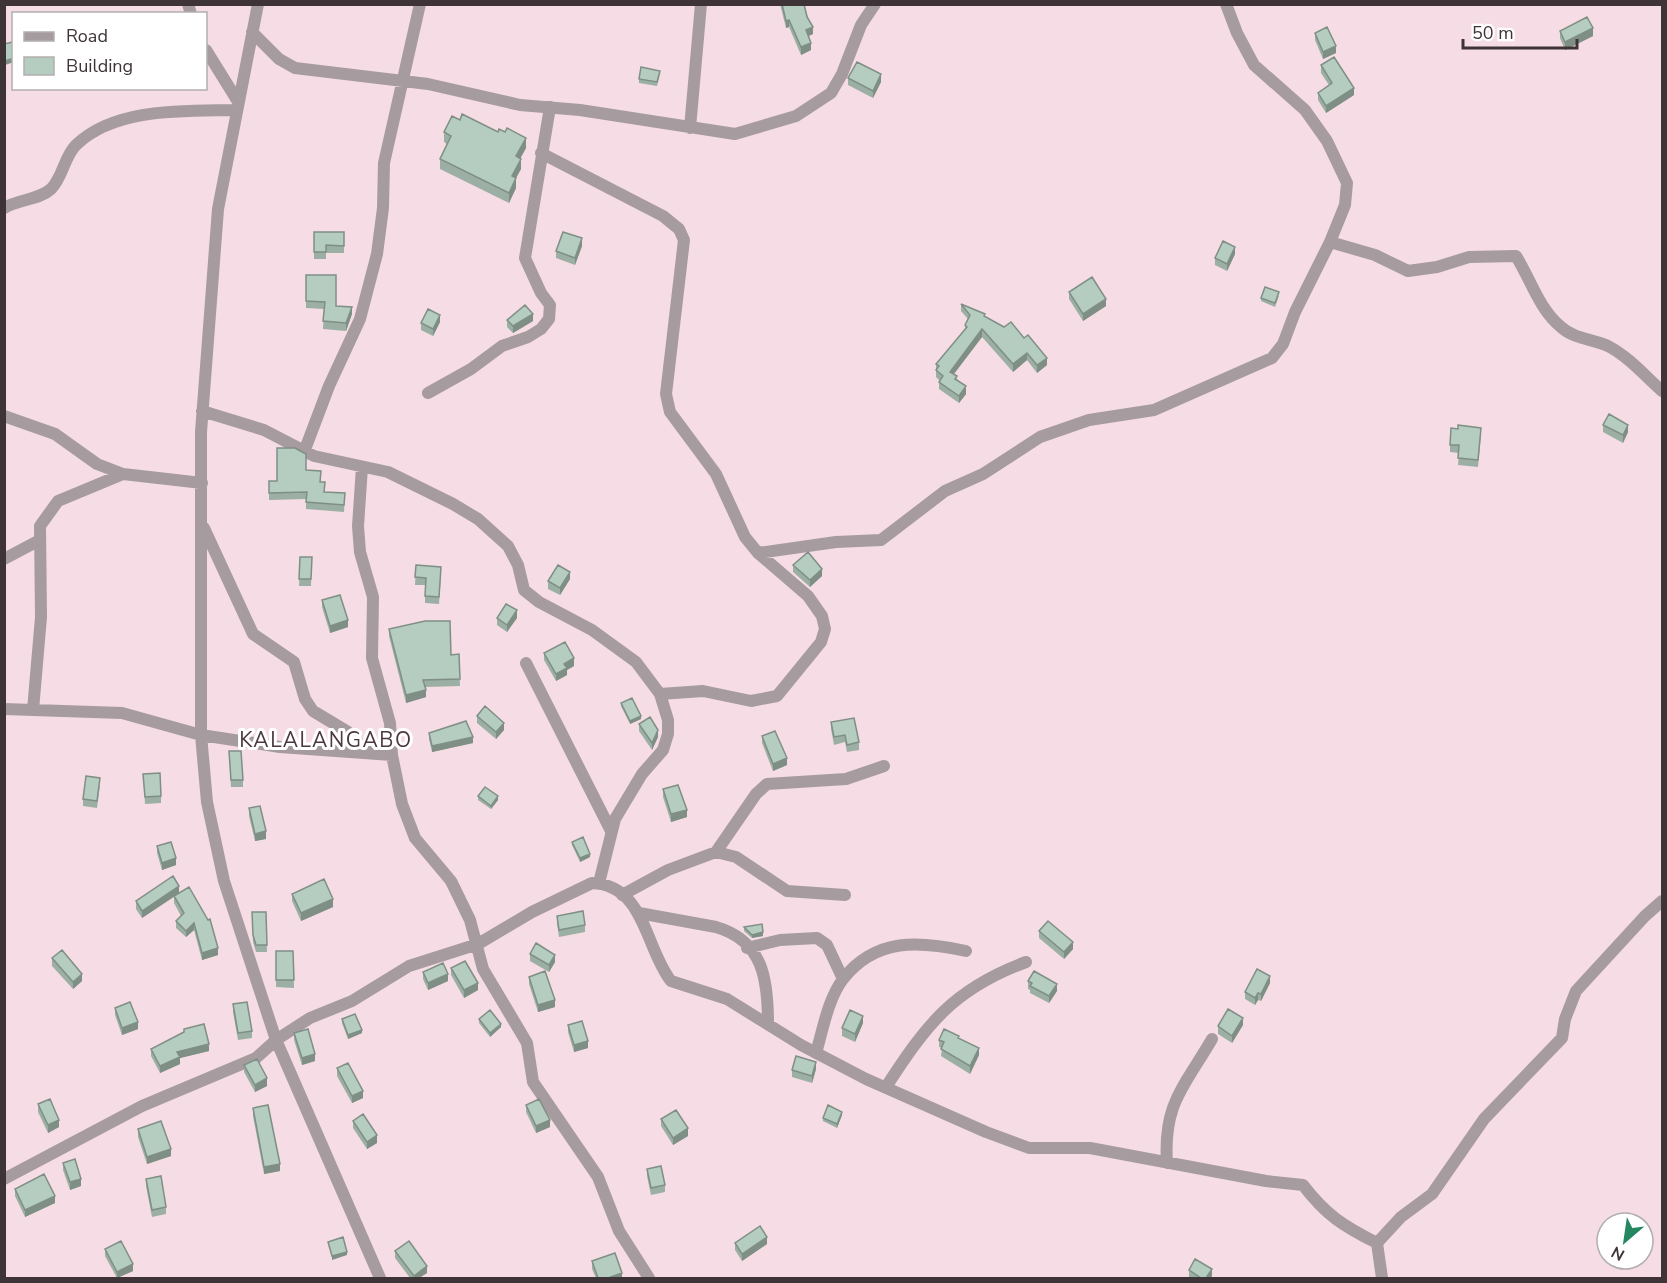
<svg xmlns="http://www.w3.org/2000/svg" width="1667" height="1283" viewBox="0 0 1667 1283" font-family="'Nunito Sans',sans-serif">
<rect width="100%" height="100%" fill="#f6dce4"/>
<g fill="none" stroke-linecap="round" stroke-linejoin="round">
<path stroke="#a69b9f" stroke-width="12" d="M188,4L191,14
M258,4L218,209L201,432V735L207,802L224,881L276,1040L380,1278
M252,32L279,59L295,68L428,84L520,105L580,110L735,134L796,116L831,93L842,74L861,25L875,4
M206,50L237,100
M690,128L701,4
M541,153L663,216L679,229L684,240L666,394L670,412L716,474L745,537L758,553L808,596L822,616L825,629L821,642L777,696L751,701L703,691L660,694
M4,208C19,199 39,200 51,189C63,177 64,157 76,145C115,107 185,111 235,110
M1330,242L1375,255L1408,271L1437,267L1469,257L1516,256C1531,280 1539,309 1561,327C1574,339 1593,339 1608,346C1629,357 1645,376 1662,391
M428,393L471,369L502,346L528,337L541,329L549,319L550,305L541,293L525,258L550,107
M202,411L264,430L314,456L388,472L453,504L478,519L508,546L518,565L524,590L539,602L592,630L636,662L660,694L668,720V734L663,750L642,774L615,819L599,883
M4,416L55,434L97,464L123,474L202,483
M304,452L329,386L360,319L377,254L383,208L384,163L420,4
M362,467L358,526L360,552L373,597L372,658L390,723L392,755L402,804L415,838L451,881L470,920L483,969L527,1043L533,1082L598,1177L619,1231L649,1278
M204,528L253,634L294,662L305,699L313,711L348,732L369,753
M758,553L836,542L881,540L945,491L983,474L1040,437L1089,420L1154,410L1272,358L1283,344L1295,312L1330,242L1345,205L1347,183L1327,141L1305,110L1254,65L1237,33L1226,4
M4,559L38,541
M526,663L611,831
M4,709L122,713L201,735L280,747L392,755
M33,710L41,617L40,526L58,501L123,474
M716,852L756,794L767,784L846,779L884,766
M622,895L668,870L716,852L736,857L787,891L845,895
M639,913L716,927C764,941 768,981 768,1024
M747,948L780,940L817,938L827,945L843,979
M816,1053C823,1029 828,999 843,979C876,937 920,941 966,951
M886,1087C927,1024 953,989 1026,962
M1167,1163C1163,1104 1184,1087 1212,1039
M4,1179L142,1106L256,1058L276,1040L310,1018L352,1001L409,966L478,944L532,912L592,883C645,885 645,948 671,981L727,999L801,1045L866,1079L986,1132L1029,1148H1090L1266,1181L1303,1185C1326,1215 1343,1226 1377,1243L1401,1217L1432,1194L1484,1119L1562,1038L1565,1019L1576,991L1645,916L1662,901
M1377,1243L1382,1278"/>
</g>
<path fill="#9cafa5" d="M780,4H804L813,34L809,36L811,50L801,55L789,27L786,28Z
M1560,31L1593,36L1565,50L1560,38Z
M1315,33L1336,53L1323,59L1315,40Z
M1321,65L1354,95L1326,113L1318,100V93L1329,85L1321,73Z
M660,74L657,86L639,83V79Z
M848,78L881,82L873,98L848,85Z
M460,120L526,148L520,159L521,169L516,178V188L509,203L440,169V159L447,144L444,142V132Z
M314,232H344V253H326V259H314Z
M582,246L575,265L556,258V251Z
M1235,254L1227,271L1215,265V258Z
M306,275L336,306L352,314L346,331L323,329L324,309L306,308Z
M1069,292L1106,306L1083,321L1069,299Z
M1279,296L1275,307L1261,301V298Z
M961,304L985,317L1047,365L1037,373L1027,360L1013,372L982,337L954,374L966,394L959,403L939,389V382L940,381L936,377V364L965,330V325L968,319L961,311Z
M507,320L533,321L513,333L507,327Z
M440,322L433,336L421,330V323Z
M1603,425L1628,432L1623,443L1603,432Z
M1481,435L1478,467L1458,465L1459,453L1450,452V445Z
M306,470L320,482L325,492L345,493L344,512L306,509V499L269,500V481H277Z
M300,557H312L311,586H299Z
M416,565L441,574L439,604L425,603V585H415Z
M793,565L822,576L810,587L793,572Z
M570,579L560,595L548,589V581Z
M322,600L348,627L330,633L322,607Z
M497,618H517L507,632L497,625Z
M389,629L451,655L459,654L460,686L425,687L426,697L406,703L389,636Z
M544,653L574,666L567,670V675L556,681L544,660Z
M621,703L641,719L630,724L621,706Z
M477,716L504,730L496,739L477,723Z
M831,722L859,742V750L847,752L845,742L834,745L831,729Z
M639,724L658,737L652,750L639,731Z
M429,733L473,743L432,752L429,739Z
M762,736L787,765L773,771L762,743Z
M229,751L243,780V787H231Z
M143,774L161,796V803L145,804Z
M100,785L97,808L83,806V799Z
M663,789L687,817L671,822L663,797Z
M478,796L498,800L491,809L478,800Z
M249,808L266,839L255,841L249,816Z
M572,842L590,857L580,862L572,845Z
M157,846L176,865L162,870L157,853Z
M179,893L218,955L202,960L194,930L186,937L176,928V921L181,916L174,903V897L142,918L136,909V901Z
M292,894L333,907L301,921L292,901Z
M252,912H266L267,952H256L253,942Z
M557,916L585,925V932L559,937L557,923Z
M744,927L763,936L752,938L744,931Z
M1039,931L1073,949L1064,959L1039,938Z
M276,951H293L294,988L276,987Z
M530,954L555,962L549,972L530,961Z
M52,958L82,981L73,989L52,966Z
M451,968L478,990L464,998L451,975Z
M423,972L448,981L428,990L423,979Z
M529,977L555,1007L538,1012L529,984Z
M1028,981L1057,991L1049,1003L1030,993V990L1028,989Z
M1270,983L1261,1001L1258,1000L1255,1005L1245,999V992Z
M233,1004L252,1031V1038L238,1040L233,1012Z
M115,1008L138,1029L122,1035L115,1015Z
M342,1019L362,1033L348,1039L342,1023Z
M479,1019L501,1027L490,1037L479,1023Z
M863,1023L855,1042L842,1036V1028Z
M568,1025L588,1048L574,1052L568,1032Z
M1243,1025L1232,1043L1218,1034V1026Z
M184,1029L209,1051L180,1058V1064L160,1073L151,1056V1049L184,1033Z
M294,1033L315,1061L302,1065L294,1040Z
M959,1039L979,1055L970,1074L941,1056L942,1048L939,1047V1040Z
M244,1065L267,1086L255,1092L244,1072Z
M337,1068L363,1098L352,1103L337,1076Z
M816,1069L812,1083L792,1077V1070Z
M38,1104L59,1127L48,1133L38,1112Z
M526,1105L550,1127L536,1133L526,1112Z
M253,1108L280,1171L264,1174L253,1116Z
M842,1115L837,1128L823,1121V1118Z
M661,1119L688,1136L673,1145L661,1126Z
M353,1121L377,1143L367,1149L353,1128Z
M138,1129L171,1156L147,1164L138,1137Z
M63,1163L81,1186L70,1190L63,1170Z
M647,1169L665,1185V1192L651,1195L647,1176Z
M146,1179L166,1207V1214L152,1217L146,1186Z
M15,1189L55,1203L25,1217L15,1196Z
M735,1243L767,1244L742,1261L735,1250Z
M105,1249L133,1271L117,1278L105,1256Z
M395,1251L427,1273L419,1278H410L395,1258Z
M592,1261L622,1278H596L592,1269Z
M1189,1270L1212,1276L1210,1278H1191L1189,1277Z"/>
<path fill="#7f8f86" d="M789,20V27L786,28V21Z
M813,27V34L806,37V30Z
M1593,28V36L1565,50V42Z
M811,43V50L801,55V47Z
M1336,46V53L1323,59V52Z
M14,58V62L5,65V61Z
M881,74V82L873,98V91Z
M1354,88V95L1326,113V106Z
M526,138V148L516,166V156Z
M521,159V169L512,185V176Z
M516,178V188L509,203V193Z
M582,238V246L575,265V258Z
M1235,247V254L1227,271V264Z
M1106,299V306L1083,321V314Z
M352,307V314L346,331V323Z
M533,314V321L513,333V326Z
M440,315V322L433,336V329Z
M982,329V337L950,379V372Z
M1027,353V360L1013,372V364Z
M1047,358V365L1037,373V365Z
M966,386V394L959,403V396Z
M1628,425V432L1623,443V435Z
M822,569V576L810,587V580Z
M570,572V579L560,595V588Z
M517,610V618L507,632V625Z
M348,620V627L330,633V626Z
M574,658V666L567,670V675L556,681V674L564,664Z
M426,690V697L406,703V695Z
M641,716V719L630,724V721Z
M504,723V730L496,739V732Z
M658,730V737L652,750V743Z
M473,737V743L432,752V746Z
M787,758V765L773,771V764Z
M498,796V800L491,809V806Z
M687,810V817L671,822V814Z
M266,831V839L255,841V834Z
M590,854V857L580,862V858Z
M176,858V865L162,870V863Z
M179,886V893L142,918V911Z
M333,899V907L301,921V913Z
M194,923V930L186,937V931Z
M763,932V936L752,938V935Z
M1073,942V949L1064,959V952Z
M218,948V955L202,960V953Z
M555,955V962L549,972V965Z
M82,974V981L73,989V982Z
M448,974V981L428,990V983Z
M1270,976V983L1261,1001V994Z
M478,983V990L464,998V990Z
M1057,984V991L1049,1003V996Z
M1258,993V1000L1255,1005V998Z
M555,1000V1007L538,1012V1005Z
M863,1016V1023L855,1042V1034Z
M1243,1018V1025L1232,1043V1036Z
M138,1022V1029L122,1035V1028Z
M501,1024V1027L490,1037V1033Z
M362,1030V1033L348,1039V1035Z
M588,1041V1048L574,1052V1045Z
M209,1044V1051L180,1058V1064L160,1073V1066L177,1052Z
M979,1048V1055L970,1074V1066Z
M315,1054V1061L302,1065V1058Z
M816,1062V1069L812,1083V1076Z
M267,1078V1086L255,1092V1085Z
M363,1091V1098L352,1103V1096Z
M842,1112V1115L837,1128V1124Z
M59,1120V1127L48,1133V1125Z
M550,1120V1127L536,1133V1126Z
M688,1128V1136L673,1145V1138Z
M377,1135V1143L367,1149V1142Z
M171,1149V1156L147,1164V1157Z
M280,1164V1171L264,1174V1167Z
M81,1179V1186L70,1190V1182Z
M55,1196V1203L25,1217V1210Z
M767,1237V1244L742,1261V1254Z
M347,1252V1255L332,1260V1256Z
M133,1264V1271L117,1278V1272Z
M427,1266V1273L419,1278H414V1276Z
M1212,1269V1276L1210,1278H1206Z
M622,1273V1278H608Z"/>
<path fill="#b5ccc0" stroke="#7f8f86" stroke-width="1.5" d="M782,4H804L807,17L813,27L806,30L811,43L801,47L789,20L786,21Z
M1587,17L1593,28L1565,42L1560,31Z
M1327,27L1336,46L1323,52L1315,33Z
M13,42L14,58L5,61L4,44Z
M1334,57L1354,88L1326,106L1318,93L1332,83L1321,65Z
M857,62L881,74L873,91L848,78Z
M641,67L660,71L657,82L639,79Z
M462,114L498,132L499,129L505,132L507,128L526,138L516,156L521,159L512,176L516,178L509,193L440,159L451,136L444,132L452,116L460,120Z
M314,232H344V246L326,245V252H314Z
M563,232L582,238L575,258L556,251Z
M1223,241L1235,247L1227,264L1215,258Z
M306,275H336V306L352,307L346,323L323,321L325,302L306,301Z
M1092,277L1106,299L1083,314L1069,292Z
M1265,287L1279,292L1275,303L1261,298Z
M961,304L985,314L984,316L1004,327L1011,322L1024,338L1028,335L1047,358L1037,365L1027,353L1013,364L982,329L950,372L957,376L955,379L966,386L959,396L939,382L943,376L936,370L939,366L936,364L967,327L965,325L970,315Z
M525,305L533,314L513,326L507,320Z
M428,309L440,315L433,329L421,323Z
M1609,414L1628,425L1623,435L1603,425Z
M1458,425L1481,428L1478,460L1458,458L1459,445H1450L1451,428L1458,429Z
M277,448H295L306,454V470L321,471L320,482H325L324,492L345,493L344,505L306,502L307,492L269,493V481H277Z
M808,552L822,569L810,580L793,565Z
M300,557H312L311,579H299Z
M416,565L441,567L439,597L425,596L426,578L415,577Z
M558,565L570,572L560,588L548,581Z
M340,595L348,620L330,626L322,600Z
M506,604L517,610L507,625L497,618Z
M425,621H450L451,655L459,654L460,679L423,680L426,690L406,695L389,629Z
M565,642L574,658L564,664L567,668L556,674L544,653Z
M632,698L641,716L630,721L621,703Z
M485,706L504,723L496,732L477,716Z
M650,717L658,730L652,743L639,724Z
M854,718L859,742L847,745L845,735L834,737L831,722Z
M466,721L473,737L432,746L429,733Z
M775,731L787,758L773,764L762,736Z
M229,751H241L243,780H231Z
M160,773L161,796L145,797L143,774Z
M86,776L100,778L97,801L83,799Z
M678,785L687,810L671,814L663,789Z
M485,787L498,796L491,806L478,796Z
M260,806L266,831L255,834L249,808Z
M583,837L590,854L580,858L572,842Z
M171,842L176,858L162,863L157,846Z
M173,876L179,886L142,911L136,901Z
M324,879L333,899L301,913L292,894Z
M189,887L208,920L210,919L218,948L202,953L194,923L186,931L176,921L184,913L174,896Z
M583,911L585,925L559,930L557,916Z
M252,912H266L267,945H256L253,935Z
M1048,921L1073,942L1064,952L1039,931Z
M762,924L763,932L752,935L744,927Z
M536,943L555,955L549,965L530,954Z
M62,950L82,974L73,982L52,958Z
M276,951H293L294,980H276Z
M465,961L478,983L464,990L451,968Z
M443,963L448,974L428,983L423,972Z
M1257,969L1270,976L1261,994L1258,993L1255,998L1245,992Z
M545,971L555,1000L538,1005L529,977Z
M1034,971L1057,984L1049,996L1030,986L1032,983L1028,981Z
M130,1002L138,1022L122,1028L115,1008Z
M247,1002L252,1031L238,1033L233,1004Z
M1228,1009L1243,1018L1232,1036L1218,1026Z
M490,1010L501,1024L490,1033L479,1019Z
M850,1010L863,1016L855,1034L842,1028Z
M355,1014L362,1030L348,1035L342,1019Z
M582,1021L588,1041L574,1045L568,1025Z
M204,1024L209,1044L177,1052L180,1057L160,1066L151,1049L184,1032V1029Z
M308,1029L315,1054L302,1058L294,1033Z
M944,1029L959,1036L958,1038L979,1048L970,1066L941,1049L944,1042L939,1040Z
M796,1056L816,1062L812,1076L792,1070Z
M257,1059L267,1078L255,1085L244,1065Z
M348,1063L363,1091L352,1096L337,1068Z
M50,1099L59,1120L48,1125L38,1104Z
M539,1099L550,1120L536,1126L526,1105Z
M268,1105L280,1164L264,1167L253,1108Z
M828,1105L842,1112L837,1124L823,1118Z
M676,1110L688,1128L673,1138L661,1119Z
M363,1114L377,1135L367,1142L353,1121Z
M161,1121L171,1149L147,1157L138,1129Z
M75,1159L81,1179L70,1182L63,1163Z
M661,1166L665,1185L651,1188L647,1169Z
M44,1174L55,1196L25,1210L15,1189Z
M161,1176L166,1207L152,1210L146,1179Z
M760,1226L767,1237L742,1254L735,1243Z
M343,1237L347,1252L332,1256L328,1242Z
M121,1241L133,1264L117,1272L105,1249Z
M409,1241L427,1266L414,1276L395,1251Z
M615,1253L622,1273L608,1278H598L592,1261Z
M1195,1259L1212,1269L1206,1278H1201L1189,1270Z"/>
<g text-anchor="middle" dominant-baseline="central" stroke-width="6" stroke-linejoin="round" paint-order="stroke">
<g font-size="21" letter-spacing="1.5" fill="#4c383f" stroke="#fff">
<text x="326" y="740">KALALANGABO</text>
</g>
</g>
<rect width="1667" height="1283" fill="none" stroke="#3e3437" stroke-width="12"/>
<rect x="12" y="12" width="195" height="78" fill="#ffffff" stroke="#b2aeaf" stroke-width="1.5"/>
<rect x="24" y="32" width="30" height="9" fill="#a69b9f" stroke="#b2aeaf" stroke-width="1.5"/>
<text x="66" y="42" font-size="18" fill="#3e3437">Road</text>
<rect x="24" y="57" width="30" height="18" fill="#b5ccc0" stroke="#b2aeaf" stroke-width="1.5"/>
<text x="66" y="72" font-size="18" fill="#3e3437">Building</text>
<g transform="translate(1625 1241) rotate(209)"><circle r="28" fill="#ffffff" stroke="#b2aeaf" stroke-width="1.5"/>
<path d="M0-4.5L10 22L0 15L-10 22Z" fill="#258760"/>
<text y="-9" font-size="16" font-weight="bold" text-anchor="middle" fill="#3e3437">N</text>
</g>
<path d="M1463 39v9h114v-9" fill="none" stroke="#3e3437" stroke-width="3"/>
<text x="1472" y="39" font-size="18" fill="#3e3437" stroke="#ffffff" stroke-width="4.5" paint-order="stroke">50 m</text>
</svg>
